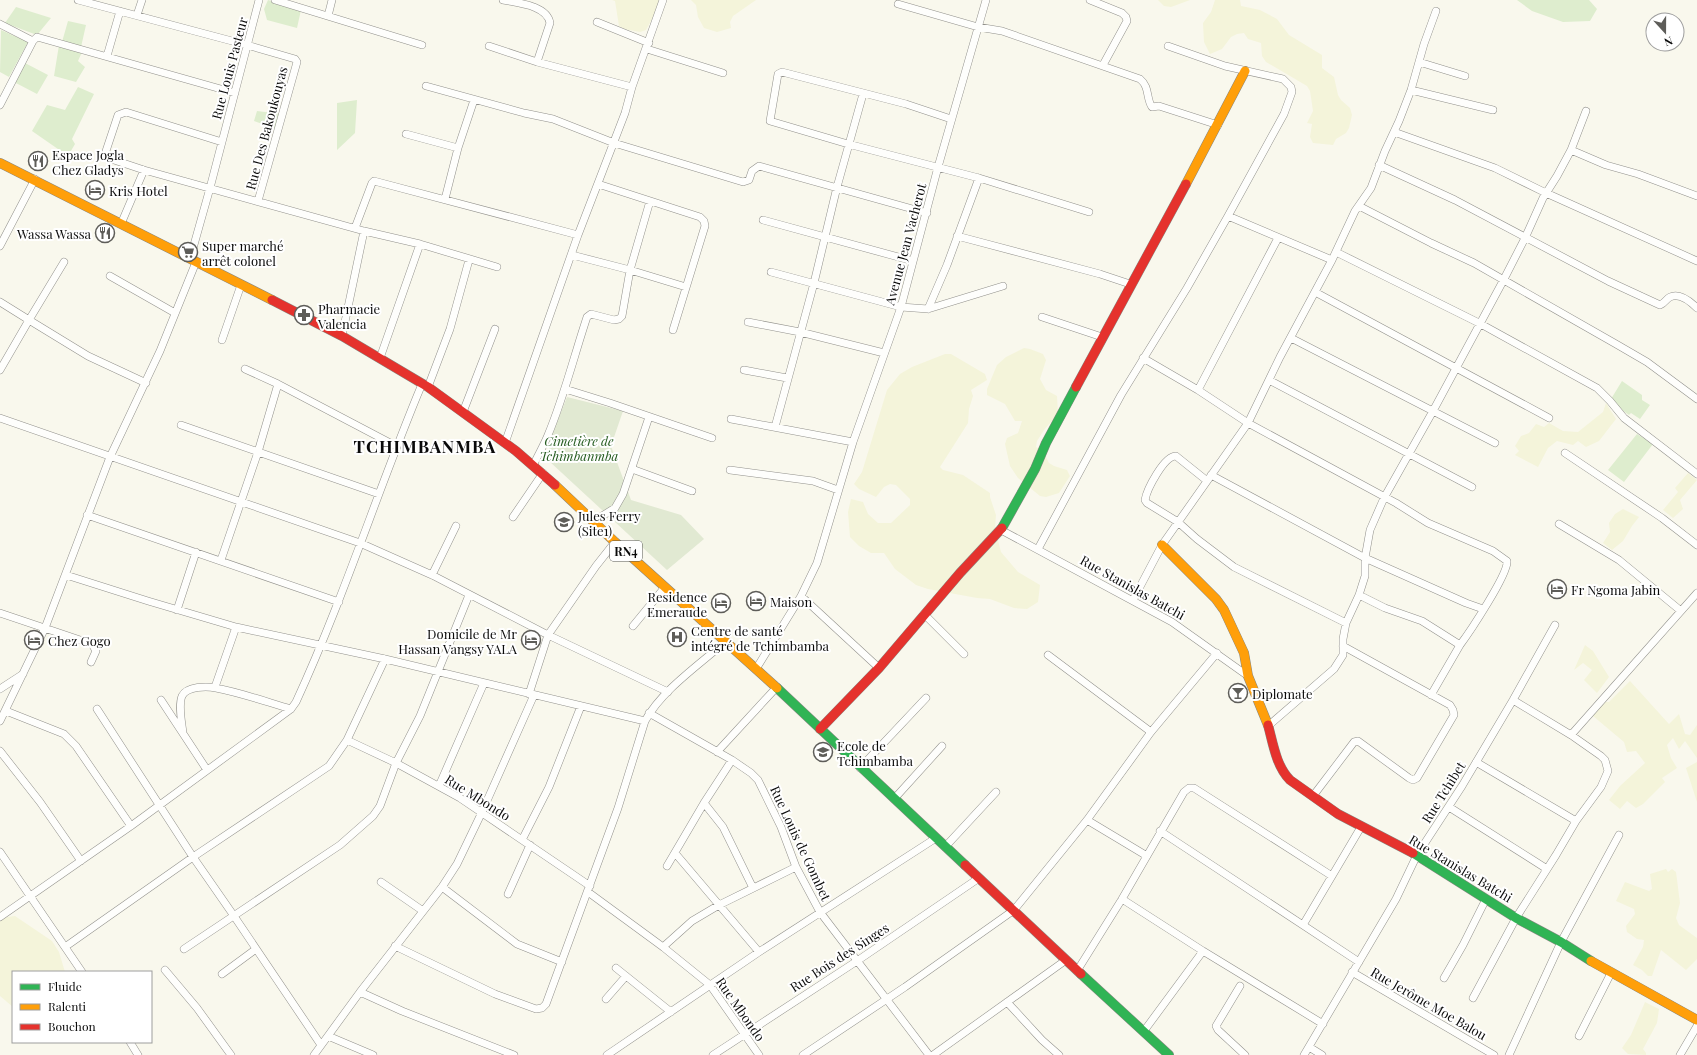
<svg xmlns="http://www.w3.org/2000/svg" width="1697" height="1055" viewBox="0 0 1697 1055" font-family="'Playfair Display',serif">
<rect width="100%" height="100%" fill="#f9f8ed"/>
<path fill="#f4f4da" d="M612,0H659L656,12L646,30L640,32L624,29L619,26L615,1Z
M691,0H756L733,16L730,22L731,28L717,32L704,28L698,17L696,5Z
M1158,0H1190L1171,7L1164,6Z
M1215,0H1240L1241,6L1260,10L1277,19L1289,35L1322,55V68L1334,77L1338,95L1341,100L1350,108L1352,115L1349,128L1346,133L1336,139L1333,145L1313,143L1310,137L1312,124L1307,123L1313,111L1310,91L1307,86L1266,62L1262,56L1261,43L1248,39L1244,33L1237,34L1231,37L1222,49L1210,54L1204,42L1203,23L1211,12Z
M1024,348L1030,349L1043,354L1046,360L1040,379L1046,390L1057,396L1058,414L1044,430L1037,441L1036,447L1043,451L1049,463L1054,466L1067,470L1070,476L1059,493L1046,497L1040,496L1018,478L1010,466L1005,444L1007,438L1018,433L1022,421H1015L1005,404L987,395V389L997,365L1006,357Z
M945,354H951L985,374L987,380L971,390L973,396L969,409L968,423L940,467L943,470L963,475L990,493V497L996,515L995,528L1001,552L1018,572L1040,585L1038,602L1027,609L1014,608L990,599L977,598L928,589L916,585L895,569L884,553H871L859,546L850,537L848,512L851,499L863,502L868,514L878,523H891L910,505V499L896,485L890,484L884,487L876,497L859,489L854,484L862,472L887,390L900,374L912,367Z
M1606,403L1616,419L1599,441L1586,447L1578,441L1573,445L1557,441L1548,448L1538,467L1515,455L1519,451L1515,446L1521,436L1529,433L1536,424L1544,427L1549,423L1563,431L1578,432L1603,412Z
M1688,473L1697,480L1680,500L1683,509L1673,518L1663,510L1678,492L1675,488Z
M1623,509L1639,517L1632,526L1623,541L1612,550L1603,543L1610,532L1609,523L1615,514Z
M1585,645L1593,651L1609,677L1597,693L1584,680L1592,670L1583,663L1574,670Z
M1630,681L1669,724L1679,714L1685,734L1690,735L1697,725V758L1685,741L1679,749L1673,738L1667,745L1671,758L1677,768L1662,778L1665,782L1643,804L1636,808L1627,801L1620,809L1609,800L1620,786L1645,763L1636,751L1627,752L1624,742L1593,716L1605,702H1609Z
M1697,762V802L1686,768Z
M1666,869L1668,872L1672,869L1676,872L1680,903L1676,918L1679,925L1697,938V959L1686,970L1661,950L1652,976H1648L1642,970L1633,965L1643,947L1644,940L1637,939L1627,932L1626,926L1635,914L1634,909L1616,901L1625,882L1649,891L1652,889L1650,874Z
M15,916L52,941L59,952L65,972H13V1007L0,996V918Z
M1645,1002L1659,1009L1657,1023L1643,1049L1646,1053V1055L1628,1054L1622,1048L1631,1035Z"/>
<path fill="#deedce" d="M268,0L301,10L297,28L267,20L264,9Z
M1517,0H1589L1597,9L1590,21L1563,22L1532,11Z
M16,7L51,18L37,35L5,23Z
M68,21L86,25L81,47L62,42Z
M1,30L28,42L9,77L0,72Z
M59,45L82,52L78,61L85,67L76,82L54,76Z
M25,63L48,75L37,94L14,82Z
M78,87L94,94L72,139L75,144L68,156L32,131L47,105L65,110Z
M357,100L355,133L337,150V103Z
M257,111L281,114L276,129L254,121Z
M1622,381L1642,395V400L1650,405L1640,419L1631,413L1629,415L1615,405L1611,399Z
M1637,434L1653,444L1624,482L1608,470Z"/>
<path fill="#e1e9d2" d="M567,397L623,411L611,446L631,500L681,515L704,539L667,570L549,461V442Z"/>
<g fill="none" stroke-linecap="round" stroke-linejoin="round">
<defs>
<path id="street" d="M78,0L247,45L295,59L297,62L258,201
M275,0L422,45
M503,0C517,3 547,5 550,23L537,62
M1090,0L1122,13L1126,17L1127,21L1103,65
M898,4L978,27L1002,31L1140,79C1150,87 1146,99 1152,107L1159,106L1218,125
M137,15L142,0
M328,16L332,0
M597,22L649,43
M0,24L33,41
M489,46L537,62L632,87
M647,49L723,73
M107,56L120,11
M1419,62L1465,76
M426,86L524,113L553,119L614,143L743,182L749,180L752,171L759,166L927,213
M1411,90L1493,110
M0,105L33,41L37,37L235,93
M951,119L906,104L782,72L778,74L770,121L848,144L979,178L1089,212
M1394,132L1495,168L1546,193L1697,261
M406,134L458,148
M222,142L126,112L118,115L106,151L108,156L111,159L144,170L364,231L420,244L497,267
M1571,150L1606,165L1638,174L1697,196
M1379,165L1455,200L1608,281L1660,305C1665,303 1666,299 1670,297C1680,292 1691,302 1697,308
M598,184L700,217L704,221L705,226L673,330
M445,199L458,148L474,100
M1359,206L1431,243L1474,263L1616,344L1647,362L1697,399
M1228,216L1332,260
M763,220L913,261
M121,224L144,170
M355,228L372,183L374,181L578,235
M957,236L1100,274L1130,284
M0,246L35,179
M1336,252L1479,323L1597,388L1610,401L1624,418L1697,474
M572,255L630,270L686,287
M190,259L210,188L259,0
M771,272L901,307L928,309L1003,286
M110,276L175,313
M1315,292L1549,418
M0,302L29,320L64,262
M928,309L947,265L979,178
M1042,317L1102,337
M748,322L800,332L884,353
M342,336L364,231
M1291,338L1495,443
M222,340L241,285
M380,358L420,244
M1143,358L1198,390L1248,423L1396,503L1428,523L1493,551L1507,561C1509,573 1469,633 1460,645L1431,695
M245,369L278,384L396,446
M0,370L29,320L88,356L146,383
M744,370L787,378
M1269,380L1472,487
M428,387L450,329L469,260
M565,389L610,403L712,438
M1198,390L1278,238
M463,412L495,329
M0,418L360,543L432,575L548,635L668,692
M731,419L853,442
M181,425L379,494
M775,427L814,283L837,187L863,94
M505,443L578,235L625,113L632,87L663,0
M1565,453L1662,518L1697,545
M533,466C538,455 544,445 548,435C564,397 574,356 587,317L591,314L614,320L619,319L622,316L630,270L650,201
M632,469L692,491
M730,470L813,481L838,490
M1211,475L1365,558L1466,603L1483,609
M1206,480L1176,456C1164,456 1147,489 1145,500L1147,503L1178,522L1197,539L1234,567L1346,623
M87,515L339,602
M513,517L543,473
M594,521L615,508L623,494L649,417
M1559,524L1619,560L1681,611
M1001,530L1172,622L1248,676
M1038,549L1121,395L1187,288L1228,216L1284,114L1292,92L1291,87L1283,79L1225,66L1168,46
M221,560L258,452L278,384
M66,575L148,601L236,627L385,659L645,721
M432,575L456,526
M1359,595L1385,608L1422,621L1460,645
M801,596L879,668
M1133,600L1162,545L1248,423L1280,357L1332,260L1355,211L1371,188L1385,151L1399,121L1411,90L1424,44L1436,11
M177,610L196,552
M0,613L92,644L96,651L91,662
M924,614L964,654
M633,626L665,587
M1048,655L1151,732
M756,669L801,596L817,563L853,442L901,307L938,167L986,0
M215,687L236,627
M0,689L23,674
M529,694L548,635L596,566L615,542
M161,700L207,770
M97,709L193,857L234,916L321,1045
M6,711L64,734L76,746L131,826
M649,713L732,760L751,773L758,780L781,827L796,867L820,912L929,1055
M0,721L45,628L110,457L160,351L196,262
M1268,726L1334,669L1343,655V639L1346,623L1359,595L1365,576V558L1370,530L1384,498L1433,411L1503,281L1525,238L1543,198L1557,176L1571,150L1586,111
M183,733C182,723 178,706 182,696C187,686 207,686 216,688C242,693 267,702 291,709
M1571,735L1697,593
M347,740L396,763L460,798L590,886
M0,751L40,802L81,861
M717,752L776,688
M1476,762L1576,821
M860,768L926,698
M439,786L484,683
M1313,796L1354,742L1358,741L1409,778L1413,780L1417,778L1454,715L1453,710L1450,705L1343,646
M894,799L942,746
M704,803L723,827L753,888
M1449,807L1547,869
M1087,820L1147,856
M1160,831L1359,962
M522,840L549,787L581,706
M945,847L996,792
M0,852L82,972
M675,853L759,952
M667,866L704,803L732,760
M381,882L423,911
M442,887L517,944L562,962
M588,892L663,947L710,985L759,1055
M508,894L530,845
M1122,899L1203,951L1323,1024
M0,917L131,826L291,709L296,702C344,598 378,489 422,384
M1303,925L1361,827
M395,946L495,994L536,1009L542,1008L546,1004L618,808L645,721C662,690 699,665 725,642
M65,947L193,857L329,766L347,740L385,659
M663,947L692,921L719,905L796,867
M184,949L340,845L373,816L380,806L396,763L420,716L469,595
M616,968L671,1012
M165,970L197,1008L231,1055
M1077,971L1122,899L1184,792L1189,788H1194L1332,876
M1352,972L1494,1055
M222,974L256,949
M1444,978L1463,945L1486,899
M1240,986L1216,1026L1218,1030L1245,1055
M360,992L402,1011L514,1055
M1473,998L1516,918L1556,855L1576,821L1601,787L1608,771L1605,760L1601,756L1571,735L1513,700
M606,999L626,976
M1007,1002L1042,1040L1059,1055
M1144,1031L1203,951
M328,1036L373,1055
M1579,1036L1611,973
M130,1042L138,1055
M1309,1047L1322,1055
M314,1055L360,992L442,887L457,864L482,812L534,695
M607,1055L759,952L936,838
M713,1055L857,961L979,878
M803,1055L905,987L1014,910L1087,820L1151,732L1217,653
M933,1055L1066,960
M1304,1055L1396,899L1417,855L1462,786L1513,700L1555,625
M1509,1055L1561,942L1619,835
M1680,1055L1697,1026"/>
<path id="fast" d="M1002,528L1035,469L1046,443L1076,387
M777,688L965,865
M1413,853L1516,918L1561,942L1591,961
M1081,974L1169,1055"/>
<path id="slow" d="M0,163L272,300
M1186,184L1245,71
M555,485L615,542L777,688
M1162,545L1216,599L1224,610L1244,653L1248,676L1268,725
M1591,961L1697,1020"/>
<path id="jam" d="M272,300L342,336L428,387L516,451L555,485
M1076,387L1186,184
M1268,725C1273,743 1276,766 1290,780L1338,814L1413,853
M820,729L879,668L960,573L1002,528
M965,865L1081,974"/>
</defs>
<use href="#street" stroke="#92918c" stroke-width="8"/>
<use href="#fast" stroke="#888883" stroke-width="10"/>
<use href="#slow" stroke="#888883" stroke-width="10"/>
<use href="#jam" stroke="#888883" stroke-width="10"/>
<use href="#street" stroke="#fefefc" stroke-width="7"/>
<use href="#fast" stroke="#30b455" stroke-width="9"/>
<use href="#slow" stroke="#ff9f0a" stroke-width="9"/>
<use href="#jam" stroke="#e5322d" stroke-width="9"/>
</g>
<defs>
<symbol id="restaurant-ring" viewBox="-11 -11 22 22"><circle r="9.5" fill="#fff" stroke="#5e5d59" stroke-width="1.5"/><path d="M-5-6h1v4h1v-4h1v4h1v-4h1v5L-1.5 .5V6h-2V.5L-5-1ZM5-6V6H3V1.5H1.5Q1.5-4 5-6Z" fill="#5e5d59"/></symbol>
<symbol id="hotel-ring" viewBox="-11 -11 22 22"><circle r="9.5" fill="#fff" stroke="#5e5d59" stroke-width="1.5"/><path d="M-6-4.5h1.5V1H6V5H4.5V3h-9V5H-6ZM-4 0a1.8 1.8 0 1 1 3.6 0ZM.5 0V-2.5h3Q6-2.5 6 0Z" fill="#5e5d59"/></symbol>
<symbol id="supermarket-ring" viewBox="-11 -11 22 22"><circle r="9.5" fill="#fff" stroke="#5e5d59" stroke-width="1.5"/><path d="M-6-5.5h2.5l.6 2H6L4.5 2H-2.5L-4.4-4H-6ZM-1.5 3.2a1.3 1.3 0 1 0 .1 0ZM3 3.2a1.3 1.3 0 1 0 .1 0Z" fill="#5e5d59"/></symbol>
<symbol id="pharmacy-ring" viewBox="-11 -11 22 22"><circle r="9.5" fill="#fff" stroke="#5e5d59" stroke-width="1.5"/><path d="M-2-6h4v4h4v4h-4v4h-4v-4h-4v-4h4Z" fill="#5e5d59"/></symbol>
<symbol id="school-ring" viewBox="-11 -11 22 22"><circle r="9.5" fill="#fff" stroke="#5e5d59" stroke-width="1.5"/><path d="M0-5L7-2L0 1L-7-2ZM-4 1L0 2.5L4 1V4Q0 6-4 4Z" fill="#5e5d59"/></symbol>
<symbol id="hospital-ring" viewBox="-11 -11 22 22"><circle r="9.5" fill="#fff" stroke="#5e5d59" stroke-width="1.5"/><path d="M-5-5h3v3.5h4V-5h3V5h-3V1.5h-4V5h-3Z" fill="#5e5d59"/></symbol>
<symbol id="bar-ring" viewBox="-11 -11 22 22"><circle r="9.5" fill="#fff" stroke="#5e5d59" stroke-width="1.5"/><path d="M-6-5H6L.8 .8V4.5H3.5V6h-7V4.5H-.8V.8Z" fill="#5e5d59"/></symbol>
</defs>
<g fill-rule="evenodd">
<use href="#restaurant-ring" x="27" y="150" width="22" height="22"/>
<use href="#hotel-ring" x="84" y="179" width="22" height="22"/>
<use href="#restaurant-ring" x="94" y="222" width="22" height="22"/>
<use href="#supermarket-ring" x="177" y="241" width="22" height="22"/>
<use href="#pharmacy-ring" x="293" y="304" width="22" height="22"/>
<use href="#school-ring" x="553" y="511" width="22" height="22"/>
<use href="#hotel-ring" x="1546" y="578" width="22" height="22"/>
<use href="#hotel-ring" x="745" y="590" width="22" height="22"/>
<use href="#hotel-ring" x="710" y="592" width="22" height="22"/>
<use href="#hospital-ring" x="666" y="626" width="22" height="22"/>
<use href="#hotel-ring" x="23" y="629" width="22" height="22"/>
<use href="#hotel-ring" x="520" y="629" width="22" height="22"/>
<use href="#bar-ring" x="1227" y="682" width="22" height="22"/>
<use href="#school-ring" x="812" y="741" width="22" height="22"/>
</g>
<g text-anchor="middle" dominant-baseline="central" stroke-width="4" stroke-linejoin="round" paint-order="stroke">
<rect fill="#fff" stroke="#545454" stroke-width="1" x="610" y="541" width="32" height="20" rx="3"/>
<g font-size="12" font-weight="bold" fill="#0a0a0a">
<text x="626" y="551">RN4</text>
</g>
<g font-size="13" fill="#0a0a0a" stroke="#fff">
<text transform="translate(229 68) rotate(-75)">Rue Louis Pasteur</text>
<text transform="translate(266 128) rotate(-75)">Rue Des Bakoukouyas</text>
<text transform="translate(905 244) rotate(-75)">Avenue Jean Vacherot</text>
<text transform="translate(1133 587) rotate(29)">Rue Stanislas Batchi</text>
<text transform="translate(1443 792) rotate(-58)">Rue Tchibet</text>
<text transform="translate(478 797) rotate(32)">Rue Mbondo</text>
<text transform="translate(801 843) rotate(65)">Rue Louis de Gombet</text>
<text transform="translate(1461 868) rotate(31)">Rue Stanislas Batchi</text>
<text transform="translate(839 957) rotate(-33)">Rue Bois des Singes</text>
<text transform="translate(1429 1003) rotate(30)">Rue Jerôme Moe Balou</text>
<text transform="translate(741 1009) rotate(55)">Rue Mbondo</text>
</g>
<g font-size="13" fill="#0a0a0a" stroke="#fff" text-anchor="start">
<text x="52" y="154">Espace Jogla<tspan x="52" dy="15">Chez Gladys</tspan></text>
<text x="109" y="190">Kris Hotel</text>
<text x="91" y="233" text-anchor="end">Wassa Wassa</text>
<text x="202" y="245">Super marché<tspan x="202" dy="15">arrêt colonel</tspan></text>
<text x="318" y="308">Pharmacie<tspan x="318" dy="15">Valencia</tspan></text>
<text x="578" y="515">Jules Ferry<tspan x="578" dy="15">(Site1)</tspan></text>
<text x="1571" y="589">Fr Ngoma Jabin</text>
<text x="707" y="596" text-anchor="end">Residence<tspan x="707" dy="15">Emeraude</tspan></text>
<text x="770" y="601">Maison</text>
<text x="691" y="630">Centre de santé<tspan x="691" dy="15">intégré de Tchimbamba</tspan></text>
<text x="517" y="633" text-anchor="end">Domicile de Mr<tspan x="517" dy="15">Hassan Vangsy YALA</tspan></text>
<text x="48" y="640">Chez Gogo</text>
<text x="1252" y="693">Diplomate</text>
<text x="837" y="745">Ecole de<tspan x="837" dy="15">Tchimbamba</tspan></text>
</g>
<g font-size="13" font-style="italic" fill="#255c20" stroke="#fff">
<text x="579" y="440">Cimetière de<tspan x="579" dy="15">Tchimbanmba</tspan></text>
</g>
<g font-size="17" font-weight="bold" letter-spacing="1" fill="#0a0a0a" stroke="#fff">
<text x="425" y="446">TCHIMBANMBA</text>
</g>
</g>
<rect x="12" y="971" width="140" height="72" fill="#ffffff" stroke="#9d9d9d"/>
<rect x="20" y="984" width="20" height="6" fill="#30b455" stroke="#9d9d9d"/>
<text x="48" y="991" font-size="12" fill="#0a0a0a">Fluide</text>
<rect x="20" y="1004" width="20" height="6" fill="#ff9f0a" stroke="#9d9d9d"/>
<text x="48" y="1011" font-size="12" fill="#0a0a0a">Ralenti</text>
<rect x="20" y="1024" width="20" height="6" fill="#e5322d" stroke="#9d9d9d"/>
<text x="48" y="1031" font-size="12" fill="#0a0a0a">Bouchon</text>
<g transform="translate(1665 32) rotate(159)"><circle r="19" fill="#ffffff" stroke="#9d9d9d"/>
<path d="M0-3L7 15L0 10L-7 15Z" fill="#5e5d59"/>
<text y="-6" font-size="11" font-weight="bold" text-anchor="middle" fill="#0a0a0a">N</text>
</g>
</svg>
